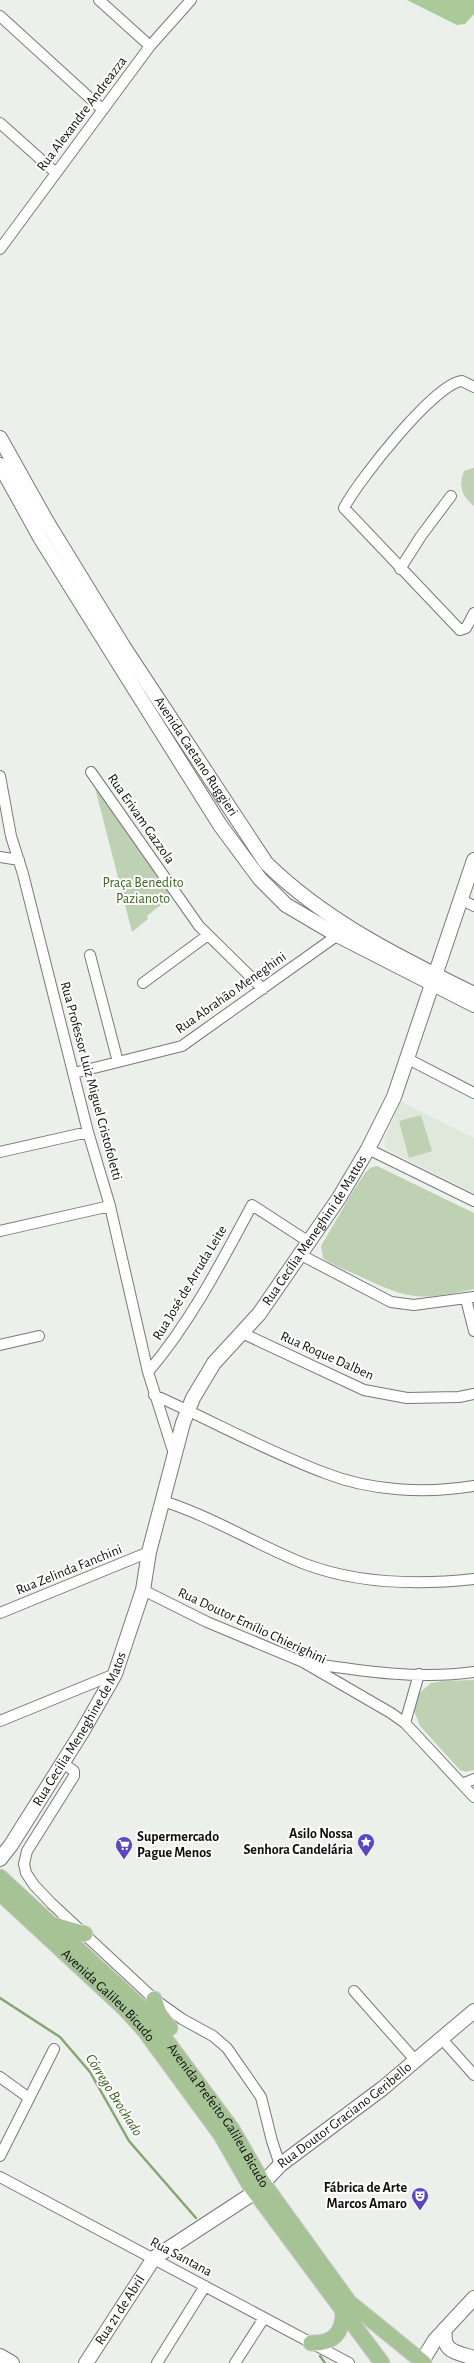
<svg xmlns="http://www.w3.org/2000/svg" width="474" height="2363" viewBox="0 0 474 2363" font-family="'Alegreya Sans',sans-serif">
<rect width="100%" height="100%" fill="#ecf0eb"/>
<path fill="#e0e8dc" d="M400,1101L474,1138V1193L386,1149L384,1141Z"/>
<path fill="#bed2b3" d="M473,468H474V506C462,497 458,486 464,471Z
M93,780L172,896L147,916L148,919L132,932Z
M421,1115L432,1151L409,1158L399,1121Z
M377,1166L474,1213V1289C419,1301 410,1300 359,1276C347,1270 333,1266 323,1258L321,1246L352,1193L365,1173L370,1168Z
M474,1680V1770L466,1772L460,1770L420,1726L414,1711L418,1694L431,1683L443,1681Z"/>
<path fill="#aacb99" d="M407,0H474V14L465,24L457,25Z"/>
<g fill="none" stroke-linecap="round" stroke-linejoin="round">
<path stroke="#86a575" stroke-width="2.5" d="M0,1998L60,2037L90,2072L129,2141L196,2218
M320,2356L325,2363"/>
<defs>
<path id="street" d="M99,0L150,46
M0,16L103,110
M0,123L56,173
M0,249L150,46L191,0
M474,387L462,381C435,383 357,482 344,508L460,630L466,628L474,613
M400,569L421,536L451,496
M91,772L199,926L263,989
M0,776L11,836L23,874L88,1132L110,1206L148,1372L175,1457
M0,857L19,860
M460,899L474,906
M90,955L118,1062
M143,983L208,935
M408,1059L474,1093
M74,1073L182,1046L342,932
M368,1149L474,1201
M0,1152L88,1132
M0,1231L110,1206
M301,1255L391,1302L414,1305L474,1297
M466,1299L474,1331
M242,1333L364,1390L407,1398L459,1397L474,1394
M0,1345L39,1336
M148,1372C190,1323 221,1263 252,1205L309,1242
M154,1395C211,1420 266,1451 325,1473C370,1491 426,1494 474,1486
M163,1501C213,1517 257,1545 305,1564C358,1584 419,1585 474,1579
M143,1590L207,1622L303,1662L391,1713L405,1723L474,1797
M0,1613L149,1552
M309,1663C361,1671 421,1680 474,1672
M0,1721L115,1674
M405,1723L419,1674
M63,1763L74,1771V1776L27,1851L24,1864L26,1873L34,1885L51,1903L154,1999L182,2019L213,2036L227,2048L261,2097L272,2141L280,2165
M462,1784L474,1779
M354,1991L416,2061
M442,2039L474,2075
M0,2077L29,2098
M0,2156L54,2049
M0,2177L349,2363
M157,2363L205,2286
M235,2363L264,2318"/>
<g id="secondary">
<path id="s1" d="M0,438L47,522L123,646L266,863C325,921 400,958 474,994"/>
<path d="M0,465L41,539L134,688L220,825L260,879L286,905L337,935L474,1005"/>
<path id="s2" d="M0,1859L11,1845L82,1732L115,1674L143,1590L149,1552L183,1423L193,1398L214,1363L259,1314L339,1198L368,1149L394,1097L474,860"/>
<path d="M445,2329C442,2352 455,2352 474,2358"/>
<path d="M0,2356L12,2363"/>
<path id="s3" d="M86,2363L154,2258L255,2192L280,2165L383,2088L474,2011"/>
<path d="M421,2363L435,2340L474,2298"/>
</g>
<g id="primary">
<path id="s4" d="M0,1877L143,2009L232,2129L263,2183L349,2302L424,2363"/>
<path id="s5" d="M0,1893L125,2009L144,2030L221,2135L249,2184L382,2363"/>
<path d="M54,1925L85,1934"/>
<path d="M154,1999L159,2013L170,2028"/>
<path d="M311,2343C333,2344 343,2333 343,2312"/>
</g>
</defs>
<use href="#street" stroke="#777a75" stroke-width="12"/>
<use href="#secondary" stroke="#777a75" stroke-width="16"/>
<use href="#primary" stroke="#cacaca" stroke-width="17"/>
<use href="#street" stroke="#fff" stroke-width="10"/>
<use href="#secondary" stroke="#fff" stroke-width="14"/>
<use href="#primary" stroke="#a6c395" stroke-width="15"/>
</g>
<defs>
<symbol id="sight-pin" viewBox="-11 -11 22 30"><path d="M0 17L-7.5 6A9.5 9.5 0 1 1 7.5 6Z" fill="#5b48c0" stroke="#fff"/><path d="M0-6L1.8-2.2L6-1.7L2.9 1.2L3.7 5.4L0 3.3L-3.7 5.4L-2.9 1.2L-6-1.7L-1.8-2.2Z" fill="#fff"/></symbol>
<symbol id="supermarket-pin" viewBox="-11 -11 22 30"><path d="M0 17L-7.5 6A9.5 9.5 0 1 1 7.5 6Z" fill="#5b48c0" stroke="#fff"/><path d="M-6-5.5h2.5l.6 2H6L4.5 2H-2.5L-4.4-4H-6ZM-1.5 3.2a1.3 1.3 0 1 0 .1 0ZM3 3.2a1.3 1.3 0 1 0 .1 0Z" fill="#fff"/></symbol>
<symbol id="theatre-pin" viewBox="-11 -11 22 30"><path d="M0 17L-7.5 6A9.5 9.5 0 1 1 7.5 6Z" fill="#5b48c0" stroke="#fff"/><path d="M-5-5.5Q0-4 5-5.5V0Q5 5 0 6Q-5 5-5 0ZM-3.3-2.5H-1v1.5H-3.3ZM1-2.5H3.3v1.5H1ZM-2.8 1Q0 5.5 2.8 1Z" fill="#fff"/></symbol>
</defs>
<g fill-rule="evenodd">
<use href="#sight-pin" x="356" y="1832" width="20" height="27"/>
<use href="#supermarket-pin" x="114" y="1835" width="20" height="27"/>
<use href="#theatre-pin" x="410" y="2186" width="20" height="27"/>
</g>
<g text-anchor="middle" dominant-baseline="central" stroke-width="4" stroke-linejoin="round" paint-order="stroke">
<g font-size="14" fill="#0d0e0c" stroke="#fff">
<text transform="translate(82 114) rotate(-53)">Rua Alexandre Andreazza</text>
<text stroke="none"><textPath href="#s1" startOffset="374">Avenida Caetano Ruggieri</textPath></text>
<text transform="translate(141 819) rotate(55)">Rua Erivam Gazzola</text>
<text transform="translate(231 993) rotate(-35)">Rua Abrahão Meneghini</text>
<text transform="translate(91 1081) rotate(75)">Rua Professor Luiz Miguel Cristofoletti</text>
<text stroke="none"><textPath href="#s2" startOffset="713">Rua Cecília Meneghini de Mattos</textPath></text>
<text transform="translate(190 1283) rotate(-59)">Rua José de Arruda Leite</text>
<text transform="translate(327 1356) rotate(24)">Rua Roque Dalben</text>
<text transform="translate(69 1570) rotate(-22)">Rua Zelinda Fanchini</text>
<text transform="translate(252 1626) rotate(25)">Rua Doutor Emílio Chierighini</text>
<text stroke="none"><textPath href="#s2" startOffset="153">Rua Cecilia Meneghine de Matos</textPath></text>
<text stroke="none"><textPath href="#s5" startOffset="149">Avenida Galileu Bicudo</textPath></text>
<text stroke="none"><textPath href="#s4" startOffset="325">Avenida Prefeito Galileu Bicudo</textPath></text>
<text stroke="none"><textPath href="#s3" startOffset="364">Rua Doutor Graciano Geribello</textPath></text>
<text transform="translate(181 2257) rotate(28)">Rua Santana</text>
<text stroke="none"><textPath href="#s3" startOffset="63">Rua 21 de Abril</textPath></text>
</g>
<g font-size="14" fill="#3a621f" stroke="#fff">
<text x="143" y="883">Praça Benedito<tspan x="143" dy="16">Pazianoto</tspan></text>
</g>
<g font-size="14" font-weight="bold" fill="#0d0e0c" stroke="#fff" text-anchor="end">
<text x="353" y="1834">Asilo Nossa<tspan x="353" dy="16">Senhora Candelária</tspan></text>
<text x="137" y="1837" text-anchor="start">Supermercado<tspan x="137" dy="16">Pague Menos</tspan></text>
<text x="407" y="2188">Fábrica de Arte<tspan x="407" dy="16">Marcos Amaro</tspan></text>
</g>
<g font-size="15" font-style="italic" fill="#3a621f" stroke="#fff">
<text transform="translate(114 2095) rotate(58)">Córrego Brochado</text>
</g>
</g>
</svg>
